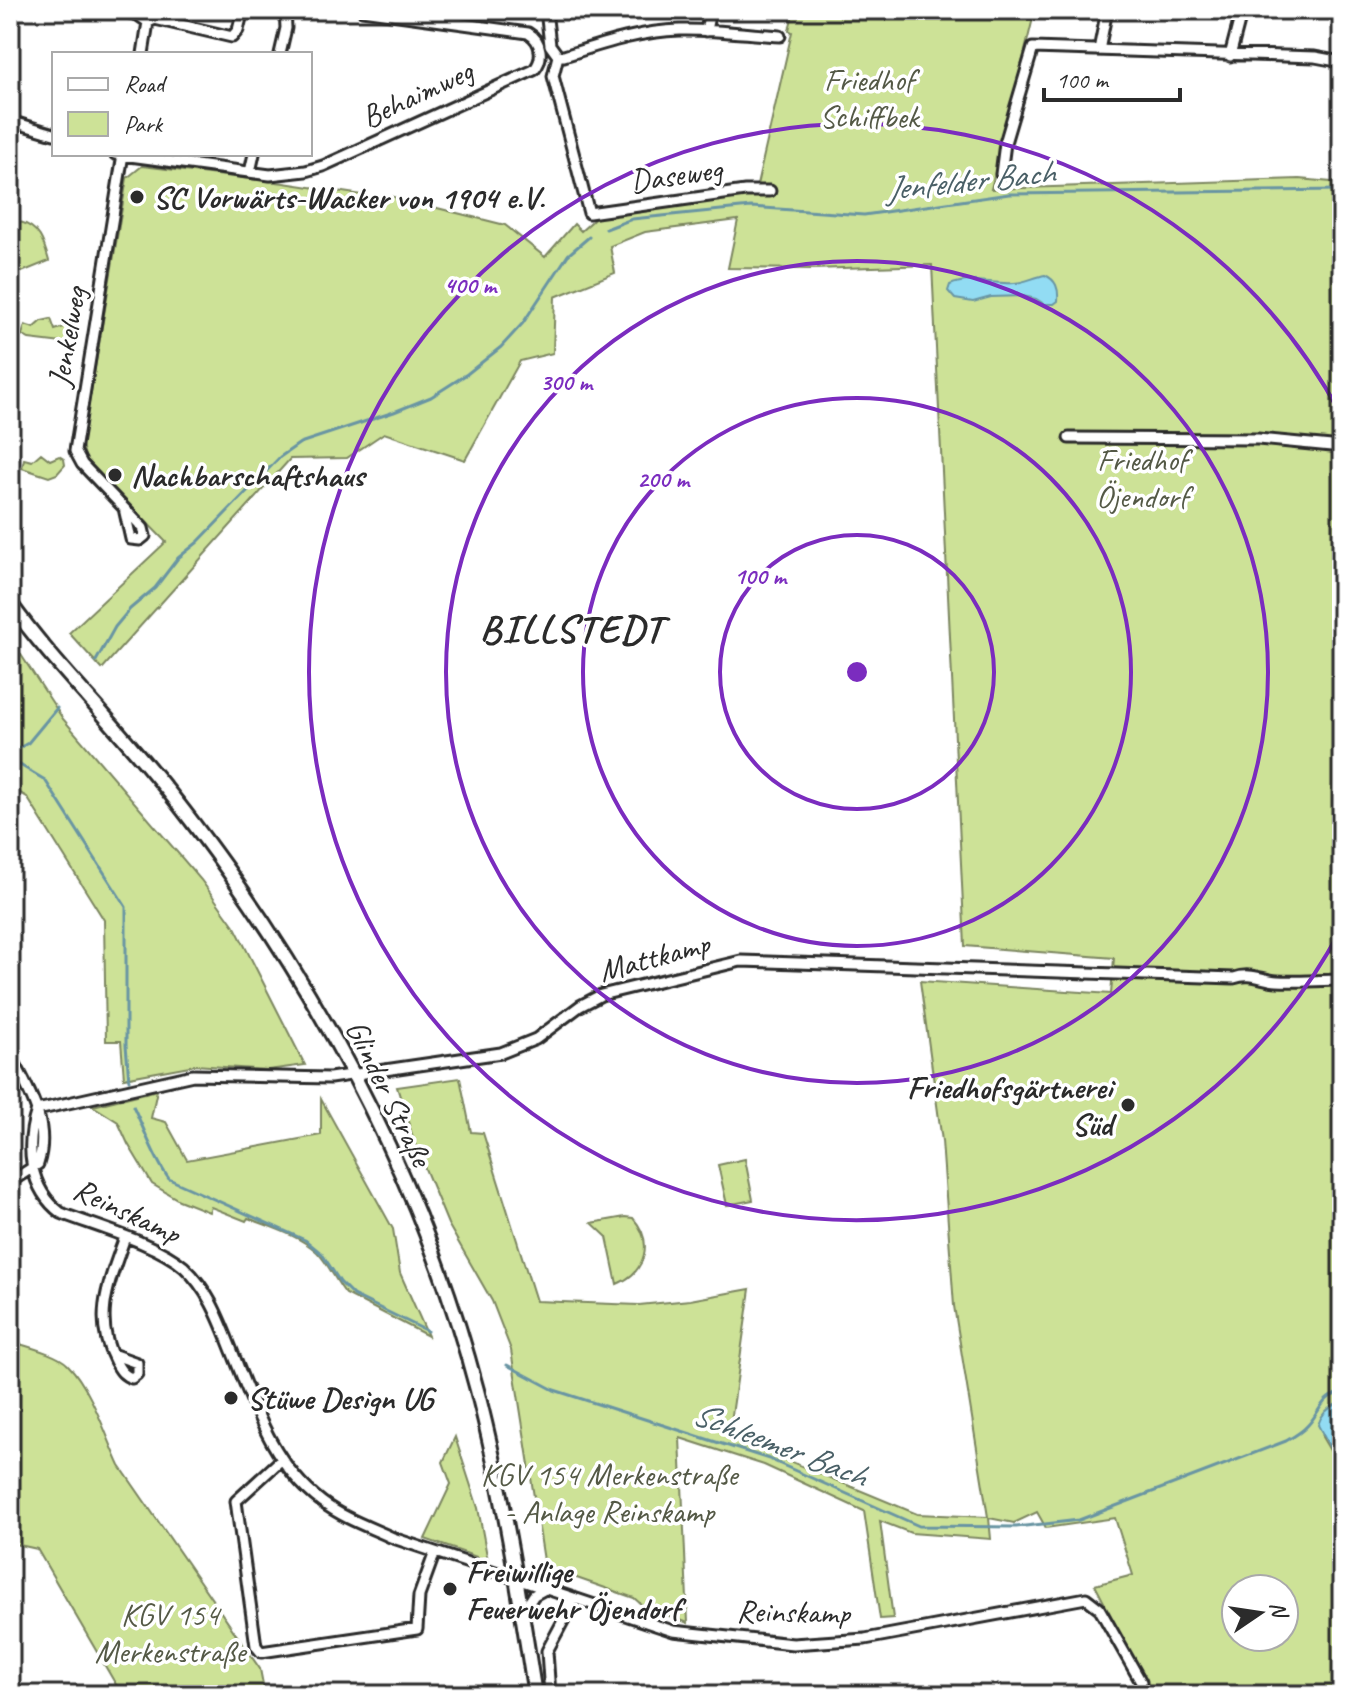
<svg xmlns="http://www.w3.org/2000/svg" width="1352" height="1705" viewBox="0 0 1352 1705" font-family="Caveat,sans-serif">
<rect width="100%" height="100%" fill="#fff"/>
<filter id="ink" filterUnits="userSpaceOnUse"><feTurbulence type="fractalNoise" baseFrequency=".0125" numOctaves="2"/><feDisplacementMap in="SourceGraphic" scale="16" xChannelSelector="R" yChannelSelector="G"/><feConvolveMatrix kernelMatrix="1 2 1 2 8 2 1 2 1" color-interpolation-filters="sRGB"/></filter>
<g filter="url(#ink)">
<path fill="#cde297" stroke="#7c8661" stroke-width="2" fill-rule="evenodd" d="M794,10H1035L991,189L1299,179L1342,183V1405L1337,1404L1322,1437L1342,1471V1695H1146V1683L1095,1585L1133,1575L1115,1518L1046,1528L1037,1512L1014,1523L989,1518L991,1539L911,1533L880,1521L893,1618L880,1619L864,1511L764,1465L680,1438L688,1623L643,1606L634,1598L545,1567L511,1350L492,1301L448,1224L416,1147L397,1087L460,1078L471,1132L483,1133L536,1301L639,1305L690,1300L750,1289L729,1436L917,1514L988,1517L954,1306L942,1141L920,981L1111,994L1114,958L965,946L932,265L813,269L728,268L738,220L645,232L610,246L615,273L555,297L553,353L520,361L465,460L384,433L347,458L290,459L102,669L69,633L166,542L86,460L82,445L127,178L142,166L284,183L388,199L389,196L505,225L545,257L574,224L581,231L600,214L755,194L792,32L789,30ZM1236,1589H1284V1637H1236Z
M20,222C40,227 44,243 49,261L12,276L10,251Z
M51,319L55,330L67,326L73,329L74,338L70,344L29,339L22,335L25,325L34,328L42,321Z
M41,453L50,460L59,456L64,459L65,465L57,474L49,477L22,468L24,459L32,461Z
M10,638L63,719L201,880L235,927L305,1065L268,1070L195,1065L124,1078L121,1041H106L104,920L27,797L10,787Z
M157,1090L151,1118L166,1122L187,1160L321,1135V1099L393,1229L400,1273L428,1336L346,1294C335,1281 329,1264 317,1252C299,1235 270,1227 248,1218L246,1221L211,1207L209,1212L179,1200L152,1184L128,1144L118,1122L93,1106Z
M745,1159L753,1200L727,1205L718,1165Z
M625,1217L633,1218C654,1242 646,1272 617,1284L607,1237L592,1223Z
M10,1341C25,1346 58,1354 68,1365C91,1388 106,1436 120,1466L260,1669L265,1695H122L37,1549L10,1543Z
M455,1437L478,1508L488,1561L425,1539L451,1484L443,1462Z"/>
<path fill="#92dcf3" stroke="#6995a3" stroke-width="2" d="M1045,275C1056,280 1059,288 1058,301L1054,304H1044L1036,299L1023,296L991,297L973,302L955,299L948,291L950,285C971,276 992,285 1014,283C1024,283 1034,277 1045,275Z
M1337,1404L1342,1405V1471L1318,1425C1321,1415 1327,1408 1337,1404Z"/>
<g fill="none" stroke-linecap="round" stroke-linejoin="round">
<path stroke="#6995a3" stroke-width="3" d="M606,229L632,219L751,207L864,215L1009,194L1342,190
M96,661L115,627L130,609L155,588L178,558L198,542L280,457L300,443L394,412L431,397L467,374L501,347L523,323L568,255L589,237
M10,753L28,743L57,708
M10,759L45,780L126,907V1045L129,1080
M133,1106C145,1130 153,1157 169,1179L305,1240L322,1254L340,1282L353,1295L427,1331
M507,1365L554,1390L769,1459L919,1526L1016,1527L1043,1524
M1045,1524L1079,1520L1286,1441C1295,1436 1302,1432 1308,1425C1320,1412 1322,1395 1342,1393"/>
<defs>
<path id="minor" d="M118,10L138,15L148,22
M546,10L550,45L558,56L553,76L589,213L745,191H770
M148,22L155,19L232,37L238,30L243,10
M706,31L710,10
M1099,50L1107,10
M143,54L148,22L155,19L157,10
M280,54L286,28L285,10
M558,56H564C602,44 640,31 680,30C713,29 747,34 780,36
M1230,56L1242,10
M10,121L54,134
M115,154L270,175L306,171L323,166L534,70C544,59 542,41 528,33L362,10
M123,154L75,451L82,464L124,508L131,539L140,540L145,536L143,528L124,508
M250,172L254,154
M1001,174L1005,143L1033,48L1315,57L1342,62
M1069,438L1258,439L1342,447
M10,1054C28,1089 51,1123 38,1164L10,1182
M37,1110C25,1146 29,1189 61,1213C97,1227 156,1243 184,1267C209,1290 220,1321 232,1351C254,1406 273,1465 322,1502C343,1518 369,1527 393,1538L673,1631L793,1644L865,1639L1086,1598L1099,1608L1141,1682V1695
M37,1110L193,1075L330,1078L501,1053L536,1039L580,1006L601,995L741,961L1234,978C1251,972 1262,980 1277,981C1299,982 1320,980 1342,980
M112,1354L137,1363V1374L132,1378C122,1375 120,1369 115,1361C92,1318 110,1280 125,1237
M282,1459L236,1501L256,1646L261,1652L417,1629L419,1596L435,1552
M522,1613L534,1595L545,1589
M550,1695L547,1651L569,1610L572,1598"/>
<path id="secondary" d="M10,603C47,655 93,701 134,750C168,789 199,830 229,872C340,1029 428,1204 477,1390C503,1490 519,1593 535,1695"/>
</defs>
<use href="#minor" stroke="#2b2b2b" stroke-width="15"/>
<use href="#secondary" stroke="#2b2b2b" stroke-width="18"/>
<use href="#minor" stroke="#fff" stroke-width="9"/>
<use href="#secondary" stroke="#fff" stroke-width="12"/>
</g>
</g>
<g fill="none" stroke="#7b2cbf" stroke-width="4">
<circle cx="857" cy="672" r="137"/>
<circle cx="857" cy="672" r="274"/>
<circle cx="857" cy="672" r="411"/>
<path d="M1341 929A548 548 0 1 1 1341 415"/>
</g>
<g fill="#2b2b2b" stroke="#fff" stroke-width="3">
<circle cx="137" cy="197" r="8"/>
<circle cx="115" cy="475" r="8"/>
<circle cx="1128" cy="1105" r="8"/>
<circle cx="231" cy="1398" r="8"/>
<circle cx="450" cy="1589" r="8"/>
</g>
<g text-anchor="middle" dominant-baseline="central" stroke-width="7" stroke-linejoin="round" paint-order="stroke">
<g font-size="32" fill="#545946" stroke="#fff">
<text x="869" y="79">Friedhof<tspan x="869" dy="37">Schiffbek</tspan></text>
<text x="1142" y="459">Friedhof<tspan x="1142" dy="37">Öjendorf</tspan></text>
<text x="609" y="1474">KGV 154 Merkenstraße<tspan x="609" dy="37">- Anlage Reinskamp</tspan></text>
<text x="170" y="1614">KGV 154<tspan x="170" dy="37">Merkenstraße</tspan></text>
</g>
<g font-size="32" fill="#2b2b2b" stroke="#fff">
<text transform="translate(417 94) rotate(-25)">Behaimweg</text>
<text transform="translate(676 175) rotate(-8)">Daseweg</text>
<text transform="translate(67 337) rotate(-80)">Jenkelweg</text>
<text transform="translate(654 957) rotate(-15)">Mattkamp</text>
<text transform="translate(389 1093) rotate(64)">Glinder Straße</text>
<text transform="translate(127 1211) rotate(25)">Reinskamp</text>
<text transform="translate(793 1612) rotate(1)">Reinskamp</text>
</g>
<g font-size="32" font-weight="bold" fill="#2b2b2b" stroke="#fff" text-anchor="start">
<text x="153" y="197">SC Vorwärts-Wacker von 1904 e.V.</text>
<text x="131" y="475">Nachbarschaftshaus</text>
<text x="1112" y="1087" text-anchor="end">Friedhofsgärtnerei<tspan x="1112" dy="37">Süd</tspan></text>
<text x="247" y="1398">Stüwe Design UG</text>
<text x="466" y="1571">Freiwillige<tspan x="466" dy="37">Feuerwehr Öjendorf</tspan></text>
</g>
<g font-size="34" font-style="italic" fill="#4a6067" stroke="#fff">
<text transform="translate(970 180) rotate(-6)">Jenfelder Bach</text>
<text transform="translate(780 1444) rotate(21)">Schleemer Bach</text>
</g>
<g font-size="40" font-weight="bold" letter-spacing="2" fill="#2b2b2b" stroke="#fff">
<text x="572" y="629">BILLSTEDT</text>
</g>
</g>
<circle cx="857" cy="672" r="12" fill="#7b2cbf" stroke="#fff" stroke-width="4"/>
<g font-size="24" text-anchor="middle" font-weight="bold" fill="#7b2cbf" stroke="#fff" stroke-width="7" stroke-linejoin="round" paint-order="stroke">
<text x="470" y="293">400 m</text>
<text x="566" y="390">300 m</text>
<text x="663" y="487">200 m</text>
<text x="760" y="584">100 m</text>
</g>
<rect width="1352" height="1705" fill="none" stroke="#fff" stroke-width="40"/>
<rect x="20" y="20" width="1312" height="1665" fill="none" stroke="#2b2b2b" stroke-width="3" filter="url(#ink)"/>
<rect x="52" y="52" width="260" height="104" fill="#ffffff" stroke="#aaaaaa" stroke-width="2"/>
<rect x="68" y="78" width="40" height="12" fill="#ffffff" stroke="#aaaaaa" stroke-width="2"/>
<text x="124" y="92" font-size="24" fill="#2b2b2b">Road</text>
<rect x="68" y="112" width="40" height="24" fill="#cde297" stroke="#aaaaaa" stroke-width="2"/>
<text x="124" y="132" font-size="24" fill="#2b2b2b">Park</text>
<g transform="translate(1260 1613) rotate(77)"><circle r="38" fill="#ffffff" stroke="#aaaaaa" stroke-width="2"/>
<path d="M0-6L14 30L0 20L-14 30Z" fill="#2b2b2b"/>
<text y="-12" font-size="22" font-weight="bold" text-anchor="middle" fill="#2b2b2b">N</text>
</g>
<path d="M1044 88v12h136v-12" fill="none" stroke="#2b2b2b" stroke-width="4"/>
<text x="1056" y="88" font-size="24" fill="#2b2b2b" stroke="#ffffff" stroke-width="6" paint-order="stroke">100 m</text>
</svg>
